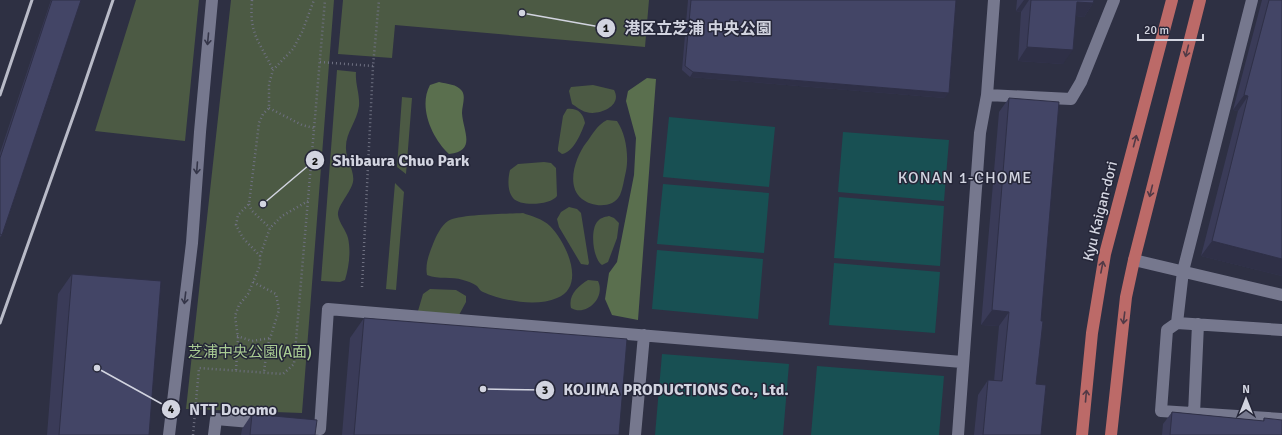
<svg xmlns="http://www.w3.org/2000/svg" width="1282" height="435" viewBox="0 0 1282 435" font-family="Signika,'Noto Sans JP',sans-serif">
<rect width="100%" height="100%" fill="#2e3043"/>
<path fill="#4c5a44" d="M136,0H199L185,141L95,131Z
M231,0H334L302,413L186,409Z
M343,0H649L645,47L395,25L392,58L338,54Z
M337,70L356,72C355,84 360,94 359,106C357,122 345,133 346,149C346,160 355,171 353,182C351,192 337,206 338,215C339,223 346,230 348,238C351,251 349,267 345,280L340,282L321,281Z
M593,85L614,90C623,106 599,116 586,112C581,111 576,106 572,104L569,91L571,87Z
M402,97L412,98L406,174L397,167Z
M567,109C578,108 583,113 585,123C581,133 574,152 562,154L558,151V148L563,116Z
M607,120L617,121C626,134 629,156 626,171C624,179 623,188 620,195C613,209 592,207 582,199C565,186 576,156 586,143C593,134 597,125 607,120Z
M544,162L551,163L556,168L557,196C551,205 520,207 513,198C507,191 508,178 510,170L518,164Z
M395,183L404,192L396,290L386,289Z
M569,207L577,209L581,213L589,263L588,265L581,264L559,227L557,219L561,212Z
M523,213C531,216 543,219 550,226C566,242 587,286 557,298C537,307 503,301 483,292C480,291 479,288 477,286C473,283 467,281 463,280C451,276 439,280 427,275C425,264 429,254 433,244C436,236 441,226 448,221C459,214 507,214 523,213Z
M609,216L614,218L619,223L617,238L608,262L602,265C593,259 590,231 597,222C600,218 604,217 609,216Z
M588,280L598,281C606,298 586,317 571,308C568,295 578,286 588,280Z
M430,289L456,290L466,296V302L459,315L418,311L423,294Z"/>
<path fill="#5a6f4e" d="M647,78L656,79L638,320L612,315L605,299L609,273L617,262L634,175L636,138L626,101L628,91Z
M439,82C447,84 457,84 462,91C466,97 462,106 462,113C463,131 477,151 449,154C432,138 418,107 430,85Z"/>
<path fill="#185053" d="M669,117L775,127L769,187L663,177Z
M843,132L949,140L944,201L838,192Z
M663,184L769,193L764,253L657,244Z
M839,197L944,206L940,266L834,258Z
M657,250L763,259L758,319L652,309Z
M834,263L940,272L935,333L829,325Z
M662,354L789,364L783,435H655Z
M817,366L944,376L939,435H811Z"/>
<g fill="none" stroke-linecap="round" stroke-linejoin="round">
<path stroke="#6f7182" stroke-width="2.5" stroke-dasharray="1 3" stroke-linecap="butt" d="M252,0C249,35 259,40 273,70
M320,62L373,66
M269,108L302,125L314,128
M249,204L252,211L270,228
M260,256L270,228L282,216L308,201
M253,282L276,294L279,310L267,348L264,372
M362,287L373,66L379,0
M237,336L252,341L271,338
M236,370L238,338L235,316L239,305L248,294L256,275L260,265V256L243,238L236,225L238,215L249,204L259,123L263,114L269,108V84L273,70L293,49L302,32L314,0
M193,435L199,368L283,374L294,364L325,0"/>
<path stroke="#76788e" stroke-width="12" d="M1252,0L1183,271L1177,323L1282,330
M987,95L1071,99L1081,82L1114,0
M1134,260L1282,295
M1177,323L1167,330L1161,411L1282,419
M1194,414L1198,324
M300,427L320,429L328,309L962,362
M214,435L216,419L262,423
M635,435L644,335
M958,435L980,133L987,95L994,0"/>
<path stroke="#76788e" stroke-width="12" d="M169,435L192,243L200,132L212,0"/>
<path stroke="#bc6a68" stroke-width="12" d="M1082,435L1092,333L1105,254L1172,0
M1111,435L1126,297L1134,260L1200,0"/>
<path stroke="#b9bbc8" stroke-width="3" d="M0,95L32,0
M0,323L78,103L113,0"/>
</g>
<path fill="#3a3b58" d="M51,0H81L2,235L0,237V153Z
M688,0H956L945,98L690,77L682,70Z
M1017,0H1094L1093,3L1084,17L1076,16L1063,64L1018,61L1021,12L1016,11Z
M1262,0H1282V276L1201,256L1238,111L1233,110Z
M1009,98L1041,321L1036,384L1041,435H974L978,395L988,380L994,381L999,326L981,325L999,112Z
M72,274L149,435H47L58,294Z
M364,318L619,435H342L350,338Z
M1172,412L1263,421L1264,418L1282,435H1162L1163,424Z
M252,414L315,435H241L242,429Z"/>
<path fill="#2f3047" d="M1024,0H1029L1021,12L1016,11Z
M1077,2L1093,3L1084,17L1067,15Z
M1027,47L1073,50L1063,64L1018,61Z
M693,72L949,93L945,98L690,77Z
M1244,95L1248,96L1238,111L1233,110Z
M1212,241L1282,259V276L1201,256Z
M992,310L1009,312L999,326L981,325Z"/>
<path fill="#434566" stroke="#2f3047" d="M52,0H81L2,235L0,234V158Z
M691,0H956L949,93L693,72L685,66Z
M1031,0H1094L1093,3L1077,2L1073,50L1027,47Z
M1269,0H1282V259L1212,241L1248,96L1244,95Z
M1009,98L1059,102L1041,321H1043L1036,384L1046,385L1041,435H983L988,380L1002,381L1009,312L992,310Z
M72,274L161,281L149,435H59Z
M364,318L627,339L619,435H354Z
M1172,412L1264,421V418L1282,420V435H1170Z
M252,414L317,420L315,435H250Z"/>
<defs><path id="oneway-shaft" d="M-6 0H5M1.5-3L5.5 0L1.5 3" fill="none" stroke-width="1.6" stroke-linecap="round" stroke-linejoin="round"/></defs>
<g stroke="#353649">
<use href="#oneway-shaft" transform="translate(208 39) rotate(95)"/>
<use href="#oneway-shaft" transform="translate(197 168) rotate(94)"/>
<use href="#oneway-shaft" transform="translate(185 298) rotate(97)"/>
</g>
<g stroke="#523a46">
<use href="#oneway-shaft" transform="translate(1187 51) rotate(104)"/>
<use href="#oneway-shaft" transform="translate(1135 141) rotate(-75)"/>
<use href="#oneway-shaft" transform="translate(1151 191) rotate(104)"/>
<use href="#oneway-shaft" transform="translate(1102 267) rotate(-79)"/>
<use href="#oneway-shaft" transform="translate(1124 318) rotate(97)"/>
<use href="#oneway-shaft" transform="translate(1086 396) rotate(-85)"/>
</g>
<g text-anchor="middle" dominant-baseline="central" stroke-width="3" stroke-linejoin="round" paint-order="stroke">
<g font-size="15" fill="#d2d4e0" stroke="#252638">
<text transform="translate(1100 211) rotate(-76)">Kyu Kaigan-dori</text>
</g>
<g font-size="15" fill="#a9cc93" stroke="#252638">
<text x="250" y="352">芝浦中央公園(A面)</text>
</g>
<g font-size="16" letter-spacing="1" fill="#d2d4e0" stroke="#252638">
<text x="965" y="178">KONAN 1-CHOME</text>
</g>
</g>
<path fill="none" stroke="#d2d4e0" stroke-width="1.5" d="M522 13L606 28M263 204L315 160M483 389L545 390M97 368L171 409"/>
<g fill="#d2d4e0" stroke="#252638" stroke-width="1.5">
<circle cx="522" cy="13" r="4"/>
<circle cx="263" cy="204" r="4"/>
<circle cx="483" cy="389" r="4"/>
<circle cx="97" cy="368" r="4"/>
<circle cx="606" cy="28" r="10"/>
<circle cx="315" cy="160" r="10"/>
<circle cx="545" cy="390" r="10"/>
<circle cx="171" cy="409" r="10"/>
</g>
<g font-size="12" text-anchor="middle" font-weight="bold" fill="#111">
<text x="606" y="32">1</text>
<text x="315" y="165">2</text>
<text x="545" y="394">3</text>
<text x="171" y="413">4</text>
</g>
<g font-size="16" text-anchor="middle" font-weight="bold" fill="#d2d4e0" stroke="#252638" stroke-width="3" stroke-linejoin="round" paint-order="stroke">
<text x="698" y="34">港区立芝浦 中央公園</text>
<text x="401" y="166">Shibaura Chuo Park</text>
<text x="676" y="395">KOJIMA PRODUCTIONS Co., Ltd.</text>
<text x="233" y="415">NTT Docomo</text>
</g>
<g transform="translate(1246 399)" stroke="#252638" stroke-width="3" paint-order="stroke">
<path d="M0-3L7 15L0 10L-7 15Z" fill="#d2d4e0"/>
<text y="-6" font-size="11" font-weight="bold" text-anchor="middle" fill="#d2d4e0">N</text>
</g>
<path d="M1138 34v6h65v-6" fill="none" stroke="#d2d4e0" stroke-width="2"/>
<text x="1144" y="34" font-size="12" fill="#d2d4e0" stroke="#252638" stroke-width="3" paint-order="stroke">20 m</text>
</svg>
